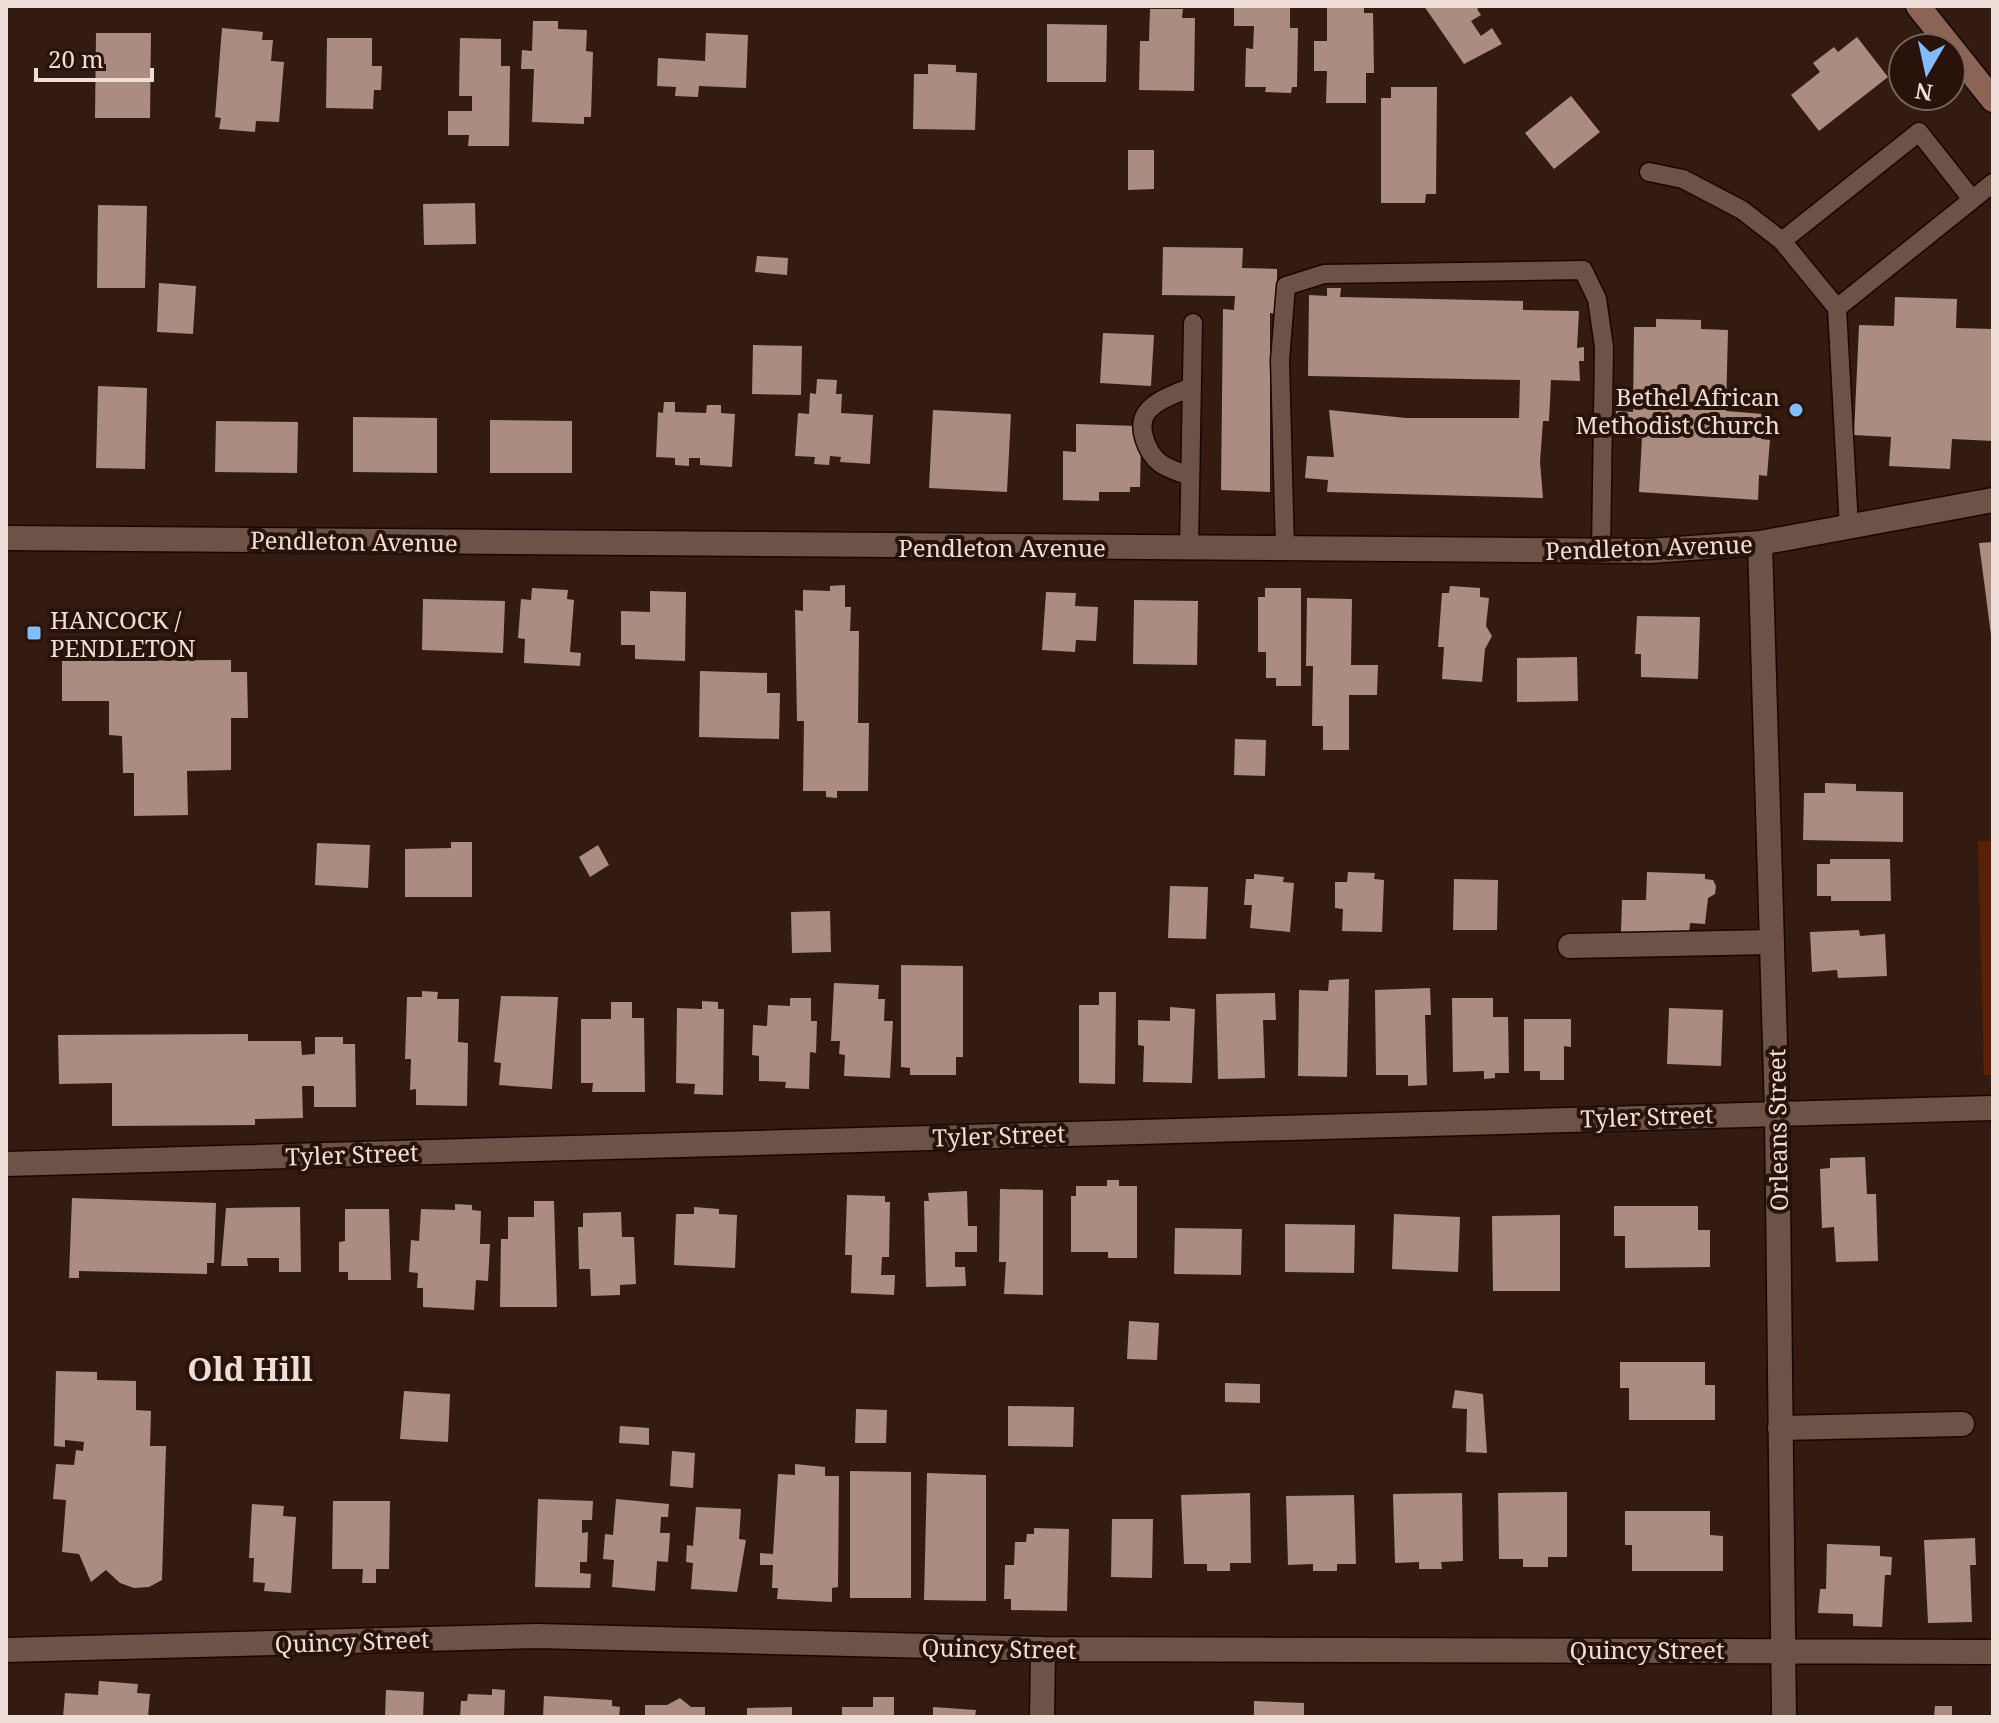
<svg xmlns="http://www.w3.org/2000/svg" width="1999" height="1723" viewBox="0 0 1999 1723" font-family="'Noto Serif',serif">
<rect width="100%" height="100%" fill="#331b12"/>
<path fill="#5a2007" d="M1978,841H1993V1075H1984Z"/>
<path fill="#ab8c81" d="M1234,6H1290V28H1298L1297,87H1292L1291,93L1265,92L1266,87H1245L1246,48L1253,49L1254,26H1234Z
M1327,6H1364V13H1373L1374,73H1366V103H1326L1327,71H1314V41H1327Z
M1424,6H1481L1477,9L1481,15L1471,21L1481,36L1492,28L1502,44L1464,64Z
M1150,9H1183L1182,18H1195L1194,91L1139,90L1140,41H1149Z
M533,21H558V29L587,30L586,51L593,52L591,117H584V124L532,122L534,69H521L522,50L532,51Z
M1047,24L1107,25L1106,82H1047Z
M222,28L263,32L262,40H273L271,61L284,62L279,122L256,121L255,132L219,129L221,118L215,117Z
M96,33H151L150,118H95Z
M706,33L748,35L746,88L699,86L698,97L675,96L676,87L657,86L658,58L705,61Z
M1857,37L1888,77L1819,131L1791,95L1820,72L1813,63L1834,47L1838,52Z
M327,38H372V66H382L381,90H374L373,109L326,108Z
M460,38L501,39V66H510L509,146H468L469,135H448V111H472V96H459Z
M928,64L956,65V72L977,73L975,130L913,129L914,74H928Z
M1391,87H1437L1436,194H1426L1425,203H1381V98H1391Z
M1571,96L1600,132L1554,169L1525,133Z
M1128,150H1154V189L1128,190Z
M475,203L476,244L424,245L423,204Z
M98,205L147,206L145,288H97Z
M1163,247L1243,248L1242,268L1277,269V314L1270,313V492L1221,490L1223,309L1234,310L1235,296L1162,295Z
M757,256L788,258L787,275L755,272Z
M159,283L196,286L193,334L157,332Z
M1327,288H1341L1340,297L1523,301V310L1579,311L1577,348L1584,347V361H1579L1580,381L1551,380L1549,421H1543L1540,462L1543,498L1327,492L1328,480L1305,478L1307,456L1334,457L1329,410L1406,418H1519L1520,380L1308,376L1309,295L1327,296Z
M1895,297L1957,299L1956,328L1993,329V441L1952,439L1950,469L1889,466L1891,437L1854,435L1859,325L1894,326Z
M1656,319L1701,320V329L1728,330L1726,411L1763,414L1761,439L1770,440L1767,476L1759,475L1758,500L1639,492L1642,438L1635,437V426L1615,425L1616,411L1633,412L1634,327H1656Z
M1103,333L1154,335L1151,386L1100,383Z
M753,345L802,346L801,395L752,394Z
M817,379L837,380L836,394H842L841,413L873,415L870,464L840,462L841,457L830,456L829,465L814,464L815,457L795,456L798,413L809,414L810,393L816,394Z
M98,386L147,388L145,469L96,468Z
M664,402H675V412L706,413L707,405H721V413L735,414L732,467L700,465V458H689V466L675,465V458L656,457L658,412L663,413Z
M933,410L1011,414L1007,492L929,488Z
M353,417L437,418V473L353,472Z
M490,420L572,421V473H490Z
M216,421L298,422L297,473L215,472Z
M1076,424L1136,426V442L1141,443L1140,487H1130V492H1099V501L1063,500V451L1076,452Z
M1993,542V635H1991L1979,543Z
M845,585V607H851L850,631H859L858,723H869L868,791H837V798L826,797V791H803L804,721H797L795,610L803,611V590L830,591V586Z
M1450,586L1480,588V597L1489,598L1486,626L1492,636L1485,649L1482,682L1442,679L1444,647H1438L1442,593H1449Z
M532,588L568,590L567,599L574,600L570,652L581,653L580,666L524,663L525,639L518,638L521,599L531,600Z
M1265,588H1301V686H1276V678H1266V652H1258V597H1265Z
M650,591L686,592L685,661L635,659V645H621V611L650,612Z
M1046,592L1076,593L1075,606L1098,607L1096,641L1076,640L1075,652L1042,650Z
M1307,598L1352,599L1351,665H1378L1377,695H1349V750H1323V726H1312L1313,666H1306Z
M423,599L505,601L503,653L422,650Z
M1134,600L1198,601L1197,665L1133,664Z
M1637,616L1700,617L1698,679L1641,677V654H1635Z
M1577,657L1578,701L1517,702V658Z
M231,660V672H247L248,718H231V770L187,771L188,815L134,816V773H123L122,736L109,735V701H62V661Z
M700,671L767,673V693H780L779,739L699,737Z
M1235,739L1266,740L1265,776L1234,775Z
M1825,783L1856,784V791L1903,792V842L1803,840L1804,793H1825Z
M451,842H472V897H405V849L451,848Z
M317,843L370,845L368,888L315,885Z
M598,845L609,865L590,877L579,857Z
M1830,859H1890L1891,901H1831V896H1817V864H1830Z
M1348,872L1375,873L1374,879L1384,880L1382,932L1342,931L1343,909L1335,908V882H1347Z
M1647,872L1705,874V879L1713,880L1716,886L1715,894L1708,898L1705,924L1690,923L1689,933L1621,932L1622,900H1646Z
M1254,874L1284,877L1283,882L1294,883L1290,932L1250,928L1252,905H1244L1246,879H1254Z
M1454,879L1498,880L1497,930H1453Z
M1170,886L1208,887L1206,939L1168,938Z
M830,911L831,952L792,953L791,912Z
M1859,930L1860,936L1885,934L1887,976L1838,978L1837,970L1812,972L1810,932Z
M901,965L963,966V1057H956V1075H910V1068L901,1067Z
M1349,979L1347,1077L1298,1076L1299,990L1328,991L1329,980Z
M834,983L879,985L878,999H885L884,1021H893L890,1078L844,1076L845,1055L839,1054L840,1041H831Z
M1430,988L1431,1015H1425L1427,1085L1408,1086V1075H1376L1375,990Z
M422,991L438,992L437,999H459L458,1042L468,1043L467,1106L416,1105V1089L410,1090L411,1059H405L407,997H422Z
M1099,992H1116L1115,1084L1079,1083V1005H1099Z
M1275,993L1276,1020H1263L1265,1078L1218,1079L1216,994Z
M501,996L558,997L552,1089L499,1085L501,1063L494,1062Z
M790,998H811V1021H817L816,1053L810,1052L809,1089L785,1088L786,1082L759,1081V1056L752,1055L753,1025L767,1026L768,1005L790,1006Z
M1452,998H1493V1017H1508L1509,1073H1495V1078L1484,1079V1071L1453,1072Z
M702,1001L718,1002V1009H724L723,1095L694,1094L695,1084L676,1083L677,1008L702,1009Z
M611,1002H632V1018H644L645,1092H592L593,1083H581V1019H611Z
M1170,1007L1195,1009L1192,1083L1143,1082L1144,1046L1138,1045V1020L1170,1021Z
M1669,1008L1723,1010L1721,1066L1667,1064Z
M1524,1019H1571V1047L1564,1046V1080H1540V1071H1524Z
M248,1034V1041H301L302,1055L315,1054V1037H343V1044H355L356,1107H314V1086H302L303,1118L255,1119V1125L112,1126V1083L59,1084L58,1035Z
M1865,1157L1867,1194H1876L1878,1261L1836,1262L1834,1227L1822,1228L1820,1169L1830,1168V1158Z
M1107,1180H1119V1186H1137V1258H1108V1252H1071V1196H1076V1186H1107Z
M1000,1189L1043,1190V1295L1004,1294L1006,1262H999Z
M967,1191L968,1226H977V1252H955V1267H965L966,1286L926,1287L924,1201H929L928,1193Z
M847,1195L885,1196V1202H890L889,1257H882L881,1275H895L894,1295L851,1293L852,1255H845Z
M72,1198L216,1203L214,1263H207V1274L79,1271V1278H69Z
M534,1201H554L557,1307H500L501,1239H508V1217H534Z
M455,1204L472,1205V1210L481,1211L480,1244H490L488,1281L476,1280L474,1310L423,1307V1288H417L418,1273L409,1272L411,1240L419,1241L421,1209L455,1210Z
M1614,1206H1698V1230H1710V1267L1625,1268V1236H1614Z
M300,1207L301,1272H279V1258H247L248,1266H221L226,1208Z
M694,1207L719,1209V1214L737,1215L735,1268L674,1265L676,1214H694Z
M345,1209H389L391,1280H348V1272H339V1242L345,1241Z
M621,1212L622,1237H634L636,1284L620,1285V1295L591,1296L590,1269H579L578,1227H583V1213Z
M1394,1214L1460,1217L1458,1272L1392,1269Z
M1560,1215V1291H1493L1492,1216Z
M1285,1224L1355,1225L1354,1273L1285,1272Z
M1175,1228L1242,1229L1241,1275L1174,1274Z
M1129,1321L1159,1323L1157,1360L1127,1359Z
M1620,1362H1705V1385H1715V1420H1629V1388H1620Z
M56,1371L97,1372V1380L136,1381V1410L151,1411L150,1446H166L162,1580L149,1587L134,1588L120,1583L106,1570L91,1582L79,1554L62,1552L66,1500L53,1499L56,1464L74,1465L76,1450L83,1451L84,1442L65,1440V1447L54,1446Z
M1225,1383L1260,1384V1403L1225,1402Z
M1455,1390L1483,1394L1487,1453L1466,1452L1467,1409L1452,1408Z
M404,1391L450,1394L448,1442L400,1439Z
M1008,1406L1074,1407L1073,1447L1008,1446Z
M856,1409L887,1410L886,1443H855Z
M620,1426L649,1428V1445L619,1443Z
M672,1451L695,1453L693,1488L670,1486Z
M795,1464L825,1467V1476H839L838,1587L832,1588V1602L777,1599L778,1588H772L773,1565H760V1553L773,1554L778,1474L795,1475Z
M850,1471L911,1472V1598H850Z
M927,1473L986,1475V1601L924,1600Z
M1567,1492V1557H1548V1567H1523V1559H1499L1498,1493Z
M1250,1493L1251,1563H1230V1571H1207V1564H1184L1181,1495Z
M1462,1493L1463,1561L1441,1562L1442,1569H1419V1562L1395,1563L1393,1494Z
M1354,1495L1356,1564H1337V1571H1313V1564L1288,1565L1286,1496Z
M538,1499L593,1501L592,1520H582V1533L588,1532L587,1562H580V1573L591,1574L590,1588L535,1587Z
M616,1499L669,1504L668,1517H661L660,1533H670L668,1562L657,1561L655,1591L612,1587L614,1560L603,1559L605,1534L613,1535Z
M333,1501H390L389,1569H376V1583H362L363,1569H332Z
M252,1504L284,1506L283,1516L296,1517L291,1593L264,1591L265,1583L253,1582L254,1558H249Z
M696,1507L741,1509L739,1539L746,1540L737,1592L691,1589L693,1563L686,1562L687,1545L693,1546Z
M1625,1511H1710V1535L1723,1536V1571H1632V1545H1625Z
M1112,1519H1153L1152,1578L1111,1577Z
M1034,1528L1069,1529L1067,1611L1011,1610V1599H1004L1005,1565H1014L1015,1542H1026L1027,1534H1034Z
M1975,1538L1976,1565H1970L1972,1622L1928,1623L1924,1540Z
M1827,1544L1880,1546V1556L1892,1557L1891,1575H1885L1882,1627L1853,1626V1614L1818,1613L1820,1589H1826Z
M99,1681L138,1684L137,1693L150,1694L148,1717H63L65,1693L98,1695Z
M492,1689L505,1690L504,1717H460L461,1701H467L468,1694L492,1695Z
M386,1690L424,1692L423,1717H385Z
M544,1696L612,1700V1706L620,1707L619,1717H543Z
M873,1697H894V1717H842V1707H873Z
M680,1698L691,1707H705V1717H645V1705H667Z
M1254,1701L1304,1703V1717H1254Z
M1935,1706H1952V1717H1934Z
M792,1707V1717H747V1708Z
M933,1707L976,1710L975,1717H933Z"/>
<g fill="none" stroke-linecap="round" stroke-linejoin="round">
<defs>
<path id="lane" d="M1649,172L1683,179L1742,210L1782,241L1837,308L1849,528
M1782,241L1919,132L1971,198
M1837,308L1993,183
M1189,476C1180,472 1168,469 1160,463C1147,453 1136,426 1147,412C1157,399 1178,393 1191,387
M1189,548L1193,323
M1285,549L1280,360L1286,286L1324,274L1583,270L1597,299L1604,347L1601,552"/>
<path id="street" d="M6,538L1650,551L1760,543L1993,500
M1760,543L1777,1112L1784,1717
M1570,946L1772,942
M6,1164L1993,1108
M1780,1428L1962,1424
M6,1650L537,1636L1043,1649L1993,1652
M1042,1717L1043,1649"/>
<path id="secondary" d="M1918,6L1993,100"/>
</defs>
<use href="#lane" stroke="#190501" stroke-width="21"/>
<use href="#street" stroke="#190501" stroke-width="27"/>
<use href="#secondary" stroke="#190501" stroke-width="27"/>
<use href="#lane" stroke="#6d5247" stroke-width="18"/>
<use href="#street" stroke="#6d5247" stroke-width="24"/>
<use href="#secondary" stroke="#8c6455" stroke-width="24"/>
</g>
<g fill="#82bcfa" stroke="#281209" stroke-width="3">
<circle cx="1796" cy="410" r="8"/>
<rect x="26" y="625" width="16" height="16" rx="4"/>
</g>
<g text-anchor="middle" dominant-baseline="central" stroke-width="8" stroke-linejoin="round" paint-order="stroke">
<g font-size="24" fill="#eeded7" stroke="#281209" text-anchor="end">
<text x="1780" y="396">Bethel African<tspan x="1780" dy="28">Methodist Church</tspan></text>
<text x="50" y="619" text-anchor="start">HANCOCK /<tspan x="50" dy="28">PENDLETON</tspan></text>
</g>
<g font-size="24" fill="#eeded7" stroke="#281209">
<text transform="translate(354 541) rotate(1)">Pendleton Avenue</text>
<text x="1002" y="547">Pendleton Avenue</text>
<text transform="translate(1649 547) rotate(-2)">Pendleton Avenue</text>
<text transform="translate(1647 1116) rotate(-2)">Tyler Street</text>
<text transform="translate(1777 1130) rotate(-91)">Orleans Street</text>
<text transform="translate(999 1135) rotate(-2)">Tyler Street</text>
<text transform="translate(352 1154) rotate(-2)">Tyler Street</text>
<text transform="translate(352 1641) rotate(-2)">Quincy Street</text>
<text transform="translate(999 1648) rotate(1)">Quincy Street</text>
<text x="1647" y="1649">Quincy Street</text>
</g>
<g font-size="32" font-weight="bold" fill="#eeded7" stroke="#281209">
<text x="250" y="1368">Old Hill</text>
</g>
</g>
<rect width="1999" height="1723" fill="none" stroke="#eeded7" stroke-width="16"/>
<g transform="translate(1927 72) rotate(189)"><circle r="38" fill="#281209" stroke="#77645b" stroke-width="2"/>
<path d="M0-6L14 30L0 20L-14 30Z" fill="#82bcfa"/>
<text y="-12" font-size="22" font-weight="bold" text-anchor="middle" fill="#eeded7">N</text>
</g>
<path d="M36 68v12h116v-12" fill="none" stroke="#eeded7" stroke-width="4"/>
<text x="48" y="68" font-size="24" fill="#eeded7" stroke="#281209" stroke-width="6" paint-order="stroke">20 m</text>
</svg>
